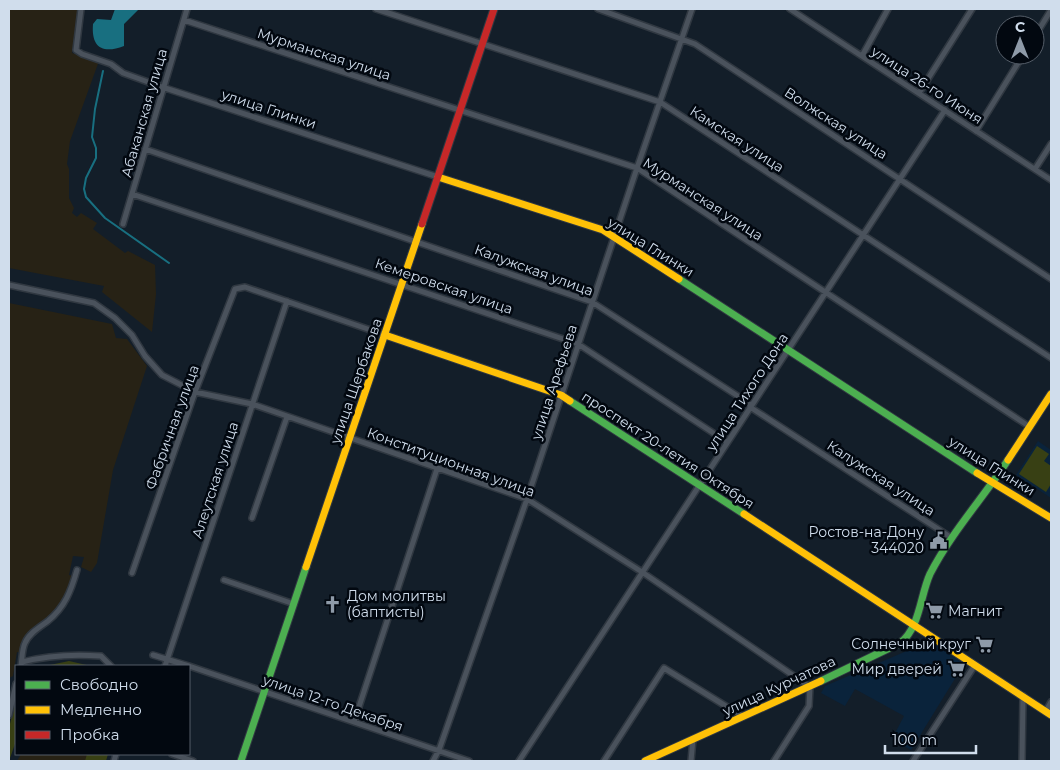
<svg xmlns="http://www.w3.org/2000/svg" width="1060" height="770" viewBox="0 0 1060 770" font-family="Montserrat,sans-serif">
<rect width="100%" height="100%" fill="#131e29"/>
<path fill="#0a233b" d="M1038,441L1051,450V498L1016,475Z
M930,641L964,664L911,750L892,739L904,716L855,689L845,706L821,693L825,686Z"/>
<path fill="#272215" d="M9,9H81L72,53L99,61L70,141L67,164L69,169V198L74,208L72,213L77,217L81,213L97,223L93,229L125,253L128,251L155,265L156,294L152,332L102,292L104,286L9,268Z
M9,303L112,324L116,338L127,339L147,366L113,470L97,563L91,572L81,567L84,557L73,556L69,575L73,576L65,602L27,640L21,653L17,652L13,676L9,678Z
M21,754H88L86,761H17Z"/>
<path fill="#384014" d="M1037,446L1049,454L1044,461L1051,466V484L1046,492L1019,474Z
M69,661L91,666H45Z
M16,699V741L9,761V728Z
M87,754H108L106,761H85Z"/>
<path fill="#186f80" d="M115,9H139L124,24V46C103,54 91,48 93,24L97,19L111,20Z"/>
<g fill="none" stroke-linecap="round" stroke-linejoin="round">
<path stroke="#186f80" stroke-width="2" d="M103,71L95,109L92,137L96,148V158L86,178L84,189L86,197L105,218L169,263"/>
<defs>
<path id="street" d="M81,9L76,50L82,54L111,64L123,73L162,87L438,177
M376,9L660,102L1051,358
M598,9L695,44L1051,279
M790,9L1051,180
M184,20L637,168L1030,427
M1035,36L1051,10
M862,56L888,9
M919,93L972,9
M976,131L1023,55
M145,149L592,302L747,402L753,409L952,538
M1035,169L1051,144
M132,194L578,344L727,442
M123,224L187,9
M9,285L94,303L115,318L132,335L145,356L162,375L195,392L252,404L527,499L642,572L810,687L809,706L774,761
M252,518L287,417
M132,573L195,392L235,289L245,287L385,335
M224,580L294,604
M153,655L189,666
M22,662C49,655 74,654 101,656L111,666
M21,666C22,659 22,649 25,643C29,633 40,627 48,621C65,607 71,591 77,570
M165,666L287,301
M189,666L469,761
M1046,711L1051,702
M9,715L16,684
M354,722L437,469
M172,754L193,761
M114,761L116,754
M433,761L439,750L527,499L637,168L692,9
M519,761L945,110
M604,761L664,668L742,716
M691,761L693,739
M913,761L975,665
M1022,761L1023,696"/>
<path id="fast" d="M679,279L977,473
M570,401L744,514
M821,681L900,643C920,628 920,596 930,574C951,533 983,498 1008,460
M241,761L306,567"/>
<path id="slow" d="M438,177L603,230L679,279
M385,335L561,395L570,401
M1008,460L1051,394
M977,473L1051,518
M744,514L1051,715
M306,567L422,224
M645,761L821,681"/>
<path id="jam" d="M422,224L494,9"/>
</defs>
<use href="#street" stroke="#303841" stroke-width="8"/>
<use href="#fast" stroke="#303841" stroke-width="9"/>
<use href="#slow" stroke="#303841" stroke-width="9"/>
<use href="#jam" stroke="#303841" stroke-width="9"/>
<use href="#street" stroke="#4a525c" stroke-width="5"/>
<use href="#fast" stroke="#4caf50" stroke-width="7"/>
<use href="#slow" stroke="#ffc107" stroke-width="7"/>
<use href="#jam" stroke="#c62828" stroke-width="7"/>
</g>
<defs>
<symbol id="civic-bare" viewBox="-9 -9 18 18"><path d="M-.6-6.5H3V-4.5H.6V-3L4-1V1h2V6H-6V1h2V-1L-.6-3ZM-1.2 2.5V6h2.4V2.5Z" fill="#8e9aa8" stroke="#020810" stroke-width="2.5" paint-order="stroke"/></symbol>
<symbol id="church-bare" viewBox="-9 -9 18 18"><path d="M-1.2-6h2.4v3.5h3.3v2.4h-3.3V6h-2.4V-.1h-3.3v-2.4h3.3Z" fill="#8e9aa8" stroke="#020810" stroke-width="2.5" paint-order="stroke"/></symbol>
<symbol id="supermarket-bare" viewBox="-9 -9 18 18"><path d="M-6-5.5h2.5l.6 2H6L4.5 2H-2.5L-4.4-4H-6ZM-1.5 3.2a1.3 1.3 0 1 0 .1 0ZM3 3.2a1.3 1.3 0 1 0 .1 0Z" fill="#8e9aa8" stroke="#020810" stroke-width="2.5" paint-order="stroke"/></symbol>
</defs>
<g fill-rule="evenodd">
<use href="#civic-bare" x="926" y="528" width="25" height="25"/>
<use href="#church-bare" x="320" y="592" width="25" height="25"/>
<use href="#supermarket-bare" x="922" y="598" width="25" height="25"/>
<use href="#supermarket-bare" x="972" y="632" width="25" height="25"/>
<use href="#supermarket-bare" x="944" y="656" width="25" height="25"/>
</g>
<g text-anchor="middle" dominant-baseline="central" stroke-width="5" stroke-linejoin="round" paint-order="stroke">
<g font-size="14" fill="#d0ddec" stroke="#020810">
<text transform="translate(324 54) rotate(18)">Мурманская улица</text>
<text transform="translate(927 85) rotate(33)">улица 26-го Июня</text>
<text transform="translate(269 109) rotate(18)">улица Глинки</text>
<text transform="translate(144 113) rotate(-74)">Абаканская улица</text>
<text transform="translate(836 123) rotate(33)">Волжская улица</text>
<text transform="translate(737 139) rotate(33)">Камская улица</text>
<text transform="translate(703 199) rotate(33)">Мурманская улица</text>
<text transform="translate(651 247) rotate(32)">улица Глинки</text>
<text transform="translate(534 270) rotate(20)">Калужская улица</text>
<text transform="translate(444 286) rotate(19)">Кемеровская улица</text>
<text transform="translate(356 381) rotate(-71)">улица Щербакова</text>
<text transform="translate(554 382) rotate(-72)">улица Арефьева</text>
<text transform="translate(747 392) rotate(-57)">улица Тихого Дона</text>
<text transform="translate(172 427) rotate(-70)">Фабричная улица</text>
<text transform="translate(668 450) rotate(33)">проспект 20-летия Октября</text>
<text transform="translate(451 462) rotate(20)">Конституционная улица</text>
<text transform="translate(992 466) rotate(32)">улица Глинки</text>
<text transform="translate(881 478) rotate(33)">Калужская улица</text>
<text transform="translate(215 480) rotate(-72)">Алеутская улица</text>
<text transform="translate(779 686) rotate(-25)">улица Курчатова</text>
<text transform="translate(333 703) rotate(19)">улица 12-го Декабря</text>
</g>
<g font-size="14" fill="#d0ddec" stroke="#020810" text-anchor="end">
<text x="924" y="532">Ростов-на-Дону<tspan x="924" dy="16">344020</tspan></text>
<text x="347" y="596" text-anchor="start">Дом молитвы<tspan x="347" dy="16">(баптисты)</tspan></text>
<text x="948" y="611" text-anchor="start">Магнит</text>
<text x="971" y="644">Солнечный круг</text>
<text x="942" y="669">Мир дверей</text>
</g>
</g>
<rect width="1060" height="770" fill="none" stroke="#d0ddec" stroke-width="20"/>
<rect x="15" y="665" width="175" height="90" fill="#020810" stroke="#545d68"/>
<rect x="25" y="681" width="25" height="8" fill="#4caf50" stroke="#545d68"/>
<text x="60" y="690" font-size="15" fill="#d0ddec">Свободно</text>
<rect x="25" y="706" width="25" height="8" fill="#ffc107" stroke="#545d68"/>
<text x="60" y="715" font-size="15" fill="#d0ddec">Медленно</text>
<rect x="25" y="731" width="25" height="8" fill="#c62828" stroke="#545d68"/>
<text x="60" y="740" font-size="15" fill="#d0ddec">Пробка</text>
<g transform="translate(1020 40)"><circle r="24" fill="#020810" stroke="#545d68"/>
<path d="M0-4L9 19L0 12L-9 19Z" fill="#8e9aa8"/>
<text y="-8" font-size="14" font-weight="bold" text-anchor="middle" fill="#d0ddec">С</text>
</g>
<path d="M885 745v8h91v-8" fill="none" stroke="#d0ddec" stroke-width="2.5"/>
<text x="892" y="745" font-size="15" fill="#d0ddec" stroke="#020810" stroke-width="4" paint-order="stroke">100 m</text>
</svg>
